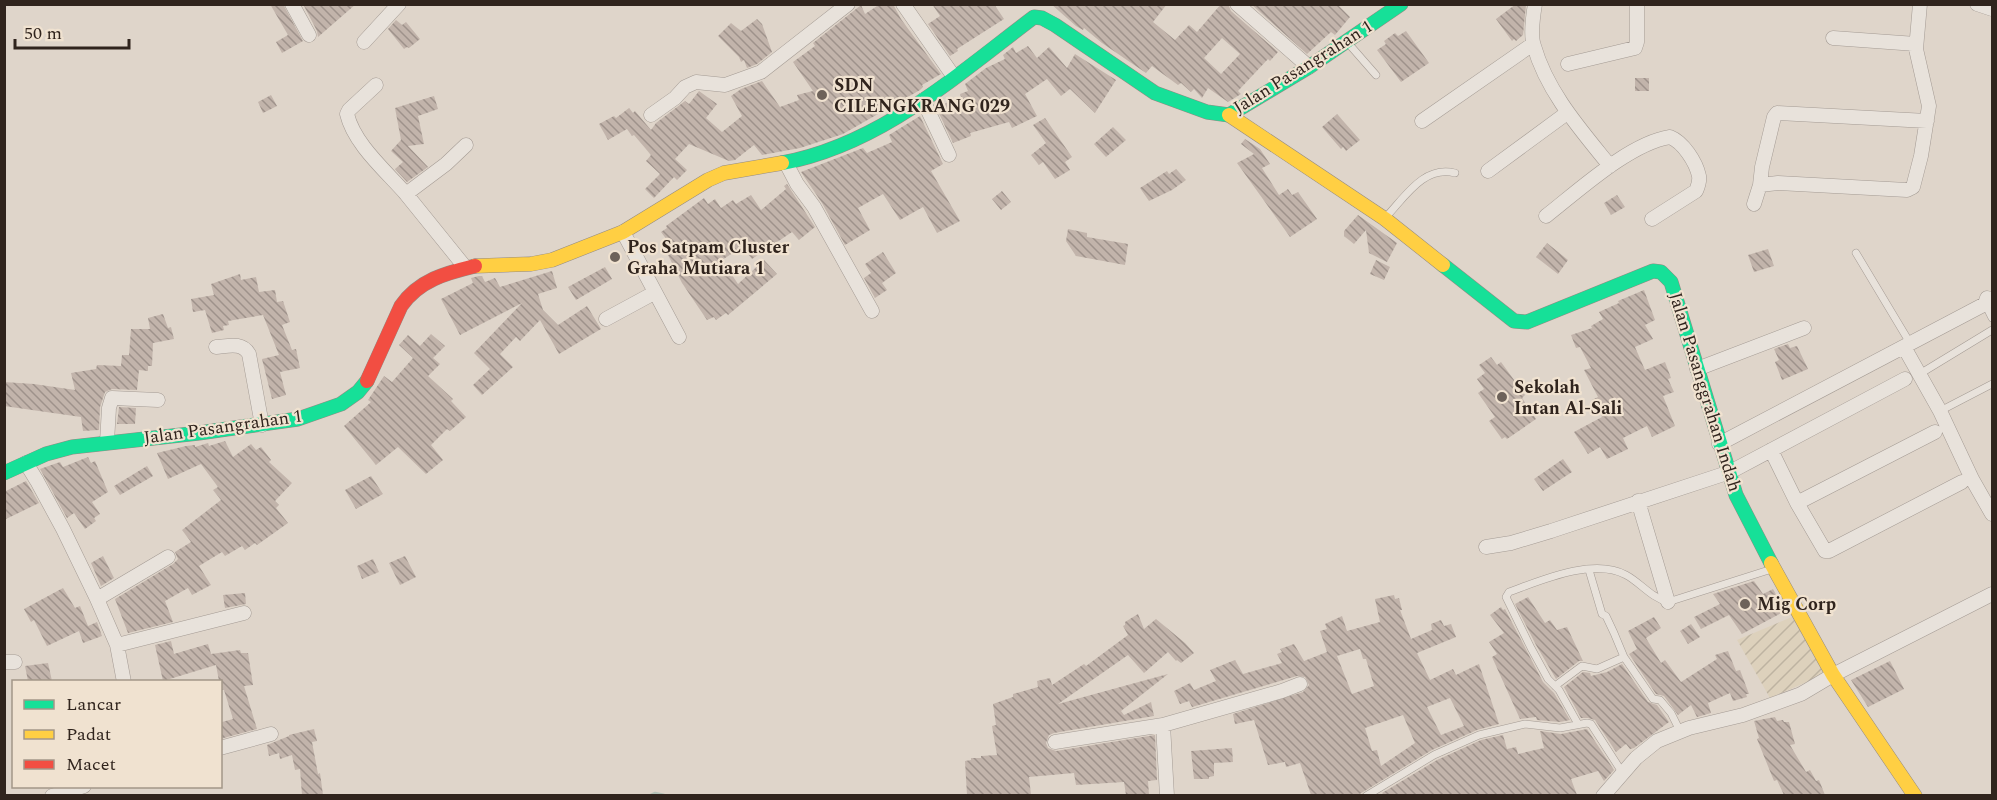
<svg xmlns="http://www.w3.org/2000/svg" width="1997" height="800" viewBox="0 0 1997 800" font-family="Spectral,serif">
<defs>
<pattern id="farmland-furrows" width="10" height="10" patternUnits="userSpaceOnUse" patternTransform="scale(1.5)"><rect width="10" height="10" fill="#ddd1bc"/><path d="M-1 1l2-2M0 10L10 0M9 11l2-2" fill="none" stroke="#beb3a1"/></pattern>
<pattern id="building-back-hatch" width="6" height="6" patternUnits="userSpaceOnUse" patternTransform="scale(1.5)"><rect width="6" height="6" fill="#c2b4ab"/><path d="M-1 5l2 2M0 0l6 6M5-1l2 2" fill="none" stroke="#9e928b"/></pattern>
</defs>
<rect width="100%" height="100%" fill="#dfd5ca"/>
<path fill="url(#farmland-furrows)" d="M1792,617L1825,674L1770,698L1737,640Z"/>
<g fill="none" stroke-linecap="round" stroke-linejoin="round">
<path stroke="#b5c3b8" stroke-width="4.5" d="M651,796L655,794L664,796"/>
</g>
<path fill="url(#building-back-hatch)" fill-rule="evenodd" d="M270,4H283L303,41L282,53L276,42L288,35Z
M303,4H356L318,37L317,31Z
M880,4H893L901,19L941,74L922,85L923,87L920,90L843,134L800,148L762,155L754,145L735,160L729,161L689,144L675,159L687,170L677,180L674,177L654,198L645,189L660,174L646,161L651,155L634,135L632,136L627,129L608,140L599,124L614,116L616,118L629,108L633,113L635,111L651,130L656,123L685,101L689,104L699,91L717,104L706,118L722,132L742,116L731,96L741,89L762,81L780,107L799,100L797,95L813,91L793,62L815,46L813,43L861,5L865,14Z
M932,4H994L1004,19L957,49L958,51L950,56L928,24L940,16Z
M1051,4H1167L1153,22L1175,40L1189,25L1197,32L1221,4H1228L1231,11L1278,52L1270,61L1268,59L1238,91L1241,94L1228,102L1208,88L1202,98L1194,89L1191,92L1181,83L1178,85L1152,66L1146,73L1102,43L1084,28L1083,30L1076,26ZM1222,38L1240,54L1221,74L1204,58Z
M1251,4H1337L1350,17L1335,35L1331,32L1307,54Z
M1516,4L1526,5L1523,35L1516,41L1514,39L1512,41L1496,19Z
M757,19L762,24L772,52L757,64L747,68L744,60L741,62L739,57L718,36L731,23L741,31Z
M396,20L402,25L406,22L420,39L409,48L407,47L404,49L388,29Z
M1406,31L1429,63L1401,82L1377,50L1386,44L1384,41L1395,33L1398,36Z
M1028,46L1037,58L1049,47L1067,68L1075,54L1116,80L1095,113L1070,89L1061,96L1047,79L1025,94L1037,116L1012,128L1009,122L970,133L971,136L953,143L936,107L961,97L960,94L968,91L965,84L986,68L1005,59L1003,55L1013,47L1016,53Z
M1635,78H1649V91H1635Z
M271,95L277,106L263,113L258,102Z
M434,96L438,109L418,116L424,144L408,146L428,167L407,182L395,169L403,162L391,151L401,140L395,108Z
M1337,114L1360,140L1346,151L1343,147L1341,149L1322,127Z
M920,116L943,164L931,171L960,221L937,233L923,207L900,220L883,194L858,208L870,230L845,245L822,203L801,172L863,148L867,153L892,142L889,135Z
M1045,118L1072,157L1065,162L1070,170L1055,179L1043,162L1039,165L1031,155L1046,143L1033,125Z
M1113,127L1126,140L1106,157L1094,144Z
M1245,139L1260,149L1270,164L1262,168L1279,195L1288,189L1292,195L1298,192L1317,219L1290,237L1237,163L1254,154L1241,144Z
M1176,169L1186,180L1172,190L1149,201L1140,188L1167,171L1169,174Z
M787,184L815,227L799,240L792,232L752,259L742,247L722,260L738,284L764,260L777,274L728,315L726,313L716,320L714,317L707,320L682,283L668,255L676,252L661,232L667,228L666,226L704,198L708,204L715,199L721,208L733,200L736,204L751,195L761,210L786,189L784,186Z
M1002,191L1011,202L1001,210L992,199Z
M1617,195L1625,207L1611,215L1604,203Z
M1358,215L1397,243L1387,262L1369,253L1366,230L1354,244L1344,236V231Z
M1068,229L1087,233V237L1128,244L1125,265L1076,256L1066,241Z
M1547,243L1568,260L1558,274L1536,257Z
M1768,249L1774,266L1754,272L1748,255Z
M883,252L896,273L882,283L887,290L875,298L864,278L871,273L865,264Z
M1376,260L1390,267L1384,280L1370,274Z
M605,267L612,279L576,300L568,287Z
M552,271L557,288L538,294L543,310L558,325L587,306L601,329L559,354L540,320L520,341L516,337L500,354L513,367L482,395L473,385L490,369L474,353L522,303L460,335L441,299L473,283L471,278L479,276H482L485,282L495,278L500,287Z
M240,274L241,280L256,277L259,292L275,290L277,302L283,301L290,322L282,325L292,350L296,349L300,368L280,372L286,395L272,399L262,359L279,355L263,315L228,321L229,325L223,326L224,330L212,333L205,310L193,312L191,299L214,295L211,284Z
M1644,290L1655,320L1645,325L1653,339L1635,347L1645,370L1665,362L1671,378L1668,379L1674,392L1663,396L1675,426L1652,437L1647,426L1623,438L1628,449L1607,459L1600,447L1588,454L1574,432L1602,417L1592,400L1598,397L1584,370L1591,368L1580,347L1576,348L1571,335L1592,328L1591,326L1603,319L1599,312L1619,303L1618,301Z
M163,314L168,328L171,327L174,339L153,343L152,366H148V371L139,370L137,390L112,389L105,392L100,407L99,430L83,431L81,417L4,406V382L34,384L75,390L71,373L96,369L97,365L121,366L122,355H129L131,329H150L148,318Z
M431,334L445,346L433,358L440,364L428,376L453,399L451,401L466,417L450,431L447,429L431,445L443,460L426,474L398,447L376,465L344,426L371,402L368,400L384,376L392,382L413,358L399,345L408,335L420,346Z
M1788,344L1790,348L1797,346L1808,369L1782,380L1775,362L1779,360L1774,349Z
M1491,357L1497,365L1501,362L1525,395L1522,398L1536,419L1507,439L1505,437L1502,439L1489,421L1495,417L1478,393L1484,389L1477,379L1485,373L1479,365Z
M119,407L136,408L135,424H117Z
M225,441L233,457L251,444L256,450L261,447L271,460L269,462L292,483L275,501L279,505L276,508L288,523L257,545L255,543L245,550L242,546L225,556L222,552L199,566L211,585L192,595L188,588L165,601L173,622L128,633L115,599L173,564L178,559L175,552L191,542L182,530L221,500L213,490L218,487L201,464L168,479L157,453L186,446L195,445V447L208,443L209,446Z
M88,457L91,463L95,461L108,492L92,502L100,514L94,518L96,521L85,529L74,513L67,518L40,469L60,462L63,467Z
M1563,459L1572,472L1543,491L1534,479Z
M147,466L153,476L120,495L114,486Z
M371,476L383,494L356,509L345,490Z
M26,481L39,503L4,520V492Z
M103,556L114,578L101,586L91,563Z
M405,556L416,577L400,585L389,563Z
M373,559L379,572L362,579L357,566Z
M1754,581L1763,594L1773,589L1785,611L1742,634L1729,615L1701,629L1694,617L1720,604L1713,594Z
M63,588L75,608L80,606L88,626L97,622L102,636L83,643L79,631L47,646L34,620L31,622L24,609Z
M245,593L246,604L225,608L223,595Z
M1394,595L1395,599L1399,598L1402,610H1400L1411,639L1432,630L1431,624L1441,620L1444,626L1451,624L1456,637L1417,653L1430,680L1453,669L1456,675L1479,664L1499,724L1477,730L1432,750L1358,795H1311L1300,763L1286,767L1285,762L1268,765L1254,720L1235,724L1233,714L1303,692L1309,685L1305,677L1297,676L1192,707L1189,701L1180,704L1174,691L1190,683L1194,690L1216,681L1210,670L1235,660L1243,674L1282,663L1277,654L1282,652L1280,649L1294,644L1304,661L1327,652L1320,631L1327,629L1325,624L1342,616L1347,631L1380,622L1375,599ZM1360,649L1363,659H1366L1374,686L1352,694L1337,656ZM1450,698L1464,726L1441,735L1427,707ZM1403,715L1415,743L1381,766L1377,750L1372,751L1365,728Z
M1528,597L1545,623L1550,620L1557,630L1567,627L1583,661H1579L1556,679L1536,645L1515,604Z
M1501,607L1503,610L1505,609L1543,682L1554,693L1570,720L1560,722L1537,720L1536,717L1520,719L1492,657L1497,654L1489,642L1504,633L1490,615Z
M1138,614L1144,629L1156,619L1185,643L1194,653L1181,663L1177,660L1176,661L1168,652L1144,673L1128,655L1058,704L1168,674L1121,711L1124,715L1151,702L1154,716L1054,733L1049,735L1046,743L1048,748L1056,751L1155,735L1157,780L1148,781L1149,795H1126L1124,782L1076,785L1074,773L1029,777L1031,795H967L965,761L971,760V758H981V756L997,755L992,726L996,725L993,704L1013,697V694L1038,687L1037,681L1050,678L1052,685L1084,664L1086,666L1128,635L1123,626L1125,625V622Z
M1654,617L1661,628L1646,638L1661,663L1665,660L1681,682L1717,659L1715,655L1728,651L1736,671L1740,670L1749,694H1746L1747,697L1733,701L1730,693L1708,703L1711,713L1697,717L1691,705L1678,715L1664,696L1656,694L1629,654L1637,649L1628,631Z
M1691,624L1700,637L1688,644L1680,631Z
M171,641L174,654L208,644L211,654L240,650L241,653H248L253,685L244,686L257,729L220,739L222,722L233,719L224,690H220V681H219L216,665L163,681L155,645Z
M1890,661L1904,689L1868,707L1851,680Z
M48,663L52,681H28L25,666Z
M1622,664L1648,702L1657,705L1669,722L1634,748L1630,749L1626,744L1616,752L1595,720L1588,718H1581L1564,687L1583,672L1590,673L1591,676L1607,672Z
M1775,717L1777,721L1783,720L1784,722H1789L1795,744L1790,745L1806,772L1810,770L1816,781L1819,780L1825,795H1784L1777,780L1774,781L1757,739L1759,738L1754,721Z
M314,729L317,741L312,742L318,774L320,773L323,795H302L300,769L295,770L292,755L280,759L279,753L269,756L267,745L289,736V735Z
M1587,729L1614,770L1604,781L1598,771L1571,779L1577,795H1384L1382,793L1437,760L1481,740L1503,735L1507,749L1516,747L1518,754L1544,748L1540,731L1561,734Z
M1232,748L1233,762L1214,763V776L1209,777V779H1194L1191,751Z"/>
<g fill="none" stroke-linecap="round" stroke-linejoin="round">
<defs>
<path id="lane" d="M1348,43L1376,75
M1386,217C1405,197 1424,165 1455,173
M1856,253L1910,343
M1985,304L1992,318
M1918,375L1992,330
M1940,411L1992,384
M1589,570L1602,614L1606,616L1614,633L1624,657L1653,699L1660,700L1671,713L1680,731
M1555,686L1582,666L1597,669L1624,657
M1578,724L1559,690L1548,679L1531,648L1506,597L1509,592C1540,581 1593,557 1626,575C1641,583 1650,597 1668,602L1772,569
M1366,796L1434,755L1479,735L1525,724L1560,728L1587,723L1591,724L1622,772"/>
<path id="street" d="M292,4L309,35
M903,4L954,77
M1237,4L1309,67
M1535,4C1533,16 1530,35 1534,46C1547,92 1581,130 1610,166
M1977,4L1992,9
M1833,38L1916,44
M364,42L399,4
M1568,64L1635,48L1637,42V4
M376,85L349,110L347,114C354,144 386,171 406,194
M923,100L949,155
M651,115L675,98L685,87L696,82L725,85L761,72L848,4
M1422,121L1533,44
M786,163L797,184L814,207L872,311
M1488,171L1567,113
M1760,185L1778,183L1907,190L1913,187L1921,156L1929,106L1916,49L1920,4
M1754,204L1760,185L1762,167L1774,117L1777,113L1927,121
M1546,216C1578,191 1630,143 1670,137C1683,142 1696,162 1699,176C1700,182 1698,186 1696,191L1652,219
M623,232L679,337
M465,267L406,194L446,164L466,145
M606,319L654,293
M216,347C229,346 242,342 249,354L262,425
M1904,347L1940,411L1972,479L1992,514
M1697,369L1804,328
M107,442L109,408L112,398L158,400
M1719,444L1985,304L1987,298
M1771,450L1797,503L1825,551H1829L1962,482
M26,463L37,481L63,529L97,599L117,645L124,682
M1638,501L1668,602
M1797,503L1935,432
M1486,547L1511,543L1551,531L1730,472L1905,379
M97,599L168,557
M117,645L244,613
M4,662H15
M1163,725L1282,691L1300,684
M1055,742L1163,725L1167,796
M220,748L271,734
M52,796L84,786
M1603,796L1636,758L1657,741L1689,728L1743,715L1801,694L1833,675L1992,594"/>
<path id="fast" d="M782,163C880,145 957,75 1034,17L1042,18L1055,25L1155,93L1207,112L1229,115L1309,67L1401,4
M1443,265L1514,321L1527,322L1653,271L1661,272L1671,282L1736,495L1771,563
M4,473L46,454L72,447L199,433L298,419L341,404L358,392L367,381"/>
<path id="slow" d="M1229,115L1385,219L1443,265
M475,266L531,264L552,260L623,232L708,180L724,173L782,163
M1771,563L1833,675L1915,796"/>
<path id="jam" d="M367,381L401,306C419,280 446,273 475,266"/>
</defs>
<use href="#lane" stroke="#a49b94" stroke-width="8"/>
<use href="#street" stroke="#a49b94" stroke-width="15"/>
<use href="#fast" stroke="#948b83" stroke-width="15"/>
<use href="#slow" stroke="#948b83" stroke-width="15"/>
<use href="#jam" stroke="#948b83" stroke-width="15"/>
<use href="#lane" stroke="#e8e2db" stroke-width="7"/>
<use href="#street" stroke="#e8e2db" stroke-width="14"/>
<use href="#fast" stroke="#16e098" stroke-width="14"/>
<use href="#slow" stroke="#ffcf43" stroke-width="14"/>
<use href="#jam" stroke="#f24e42" stroke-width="14"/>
</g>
<g fill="#6d625a" stroke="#f0e2d0" stroke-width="2">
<circle cx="822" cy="95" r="6"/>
<circle cx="615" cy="257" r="6"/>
<circle cx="1502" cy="397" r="6"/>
<circle cx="1745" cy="604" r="6"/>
</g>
<g text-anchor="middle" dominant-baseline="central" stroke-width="4.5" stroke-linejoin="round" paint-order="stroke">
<g font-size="18" fill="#30241d" stroke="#f0e2d0">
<text transform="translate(1303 67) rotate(-32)">Jalan Pasangrahan 1</text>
<text transform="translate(1705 392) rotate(73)">Jalan Pasanggrahan Indah</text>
<text transform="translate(223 427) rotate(-8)">Jalan Pasangrahan 1</text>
</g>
<g font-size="18" font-weight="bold" fill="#30241d" stroke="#f0e2d0" text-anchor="start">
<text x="834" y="85">SDN<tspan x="834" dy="21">CILENGKRANG 029</tspan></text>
<text x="627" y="247">Pos Satpam Cluster<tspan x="627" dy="21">Graha Mutiara 1</tspan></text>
<text x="1514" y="387">Sekolah<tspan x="1514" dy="21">Intan Al-Sali</tspan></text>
<text x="1757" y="604">Mig Corp</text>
</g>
</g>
<rect width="1997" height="800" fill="none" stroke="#30241d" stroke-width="12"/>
<rect x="12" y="680" width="210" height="108" fill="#f0e2d0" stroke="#a39688" stroke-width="1.5"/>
<rect x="24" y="700" width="30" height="9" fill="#16e098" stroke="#a39688" stroke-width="1.5"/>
<text x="66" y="710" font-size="18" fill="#30241d">Lancar</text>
<rect x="24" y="730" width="30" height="9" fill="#ffcf43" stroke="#a39688" stroke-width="1.5"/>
<text x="66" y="740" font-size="18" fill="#30241d">Padat</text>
<rect x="24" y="760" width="30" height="9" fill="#f24e42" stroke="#a39688" stroke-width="1.5"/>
<text x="66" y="770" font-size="18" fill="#30241d">Macet</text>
<path d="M15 39v9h114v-9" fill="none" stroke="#30241d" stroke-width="3"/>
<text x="24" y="39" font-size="18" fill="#30241d" stroke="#f0e2d0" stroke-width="4.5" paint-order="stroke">50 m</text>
</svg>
